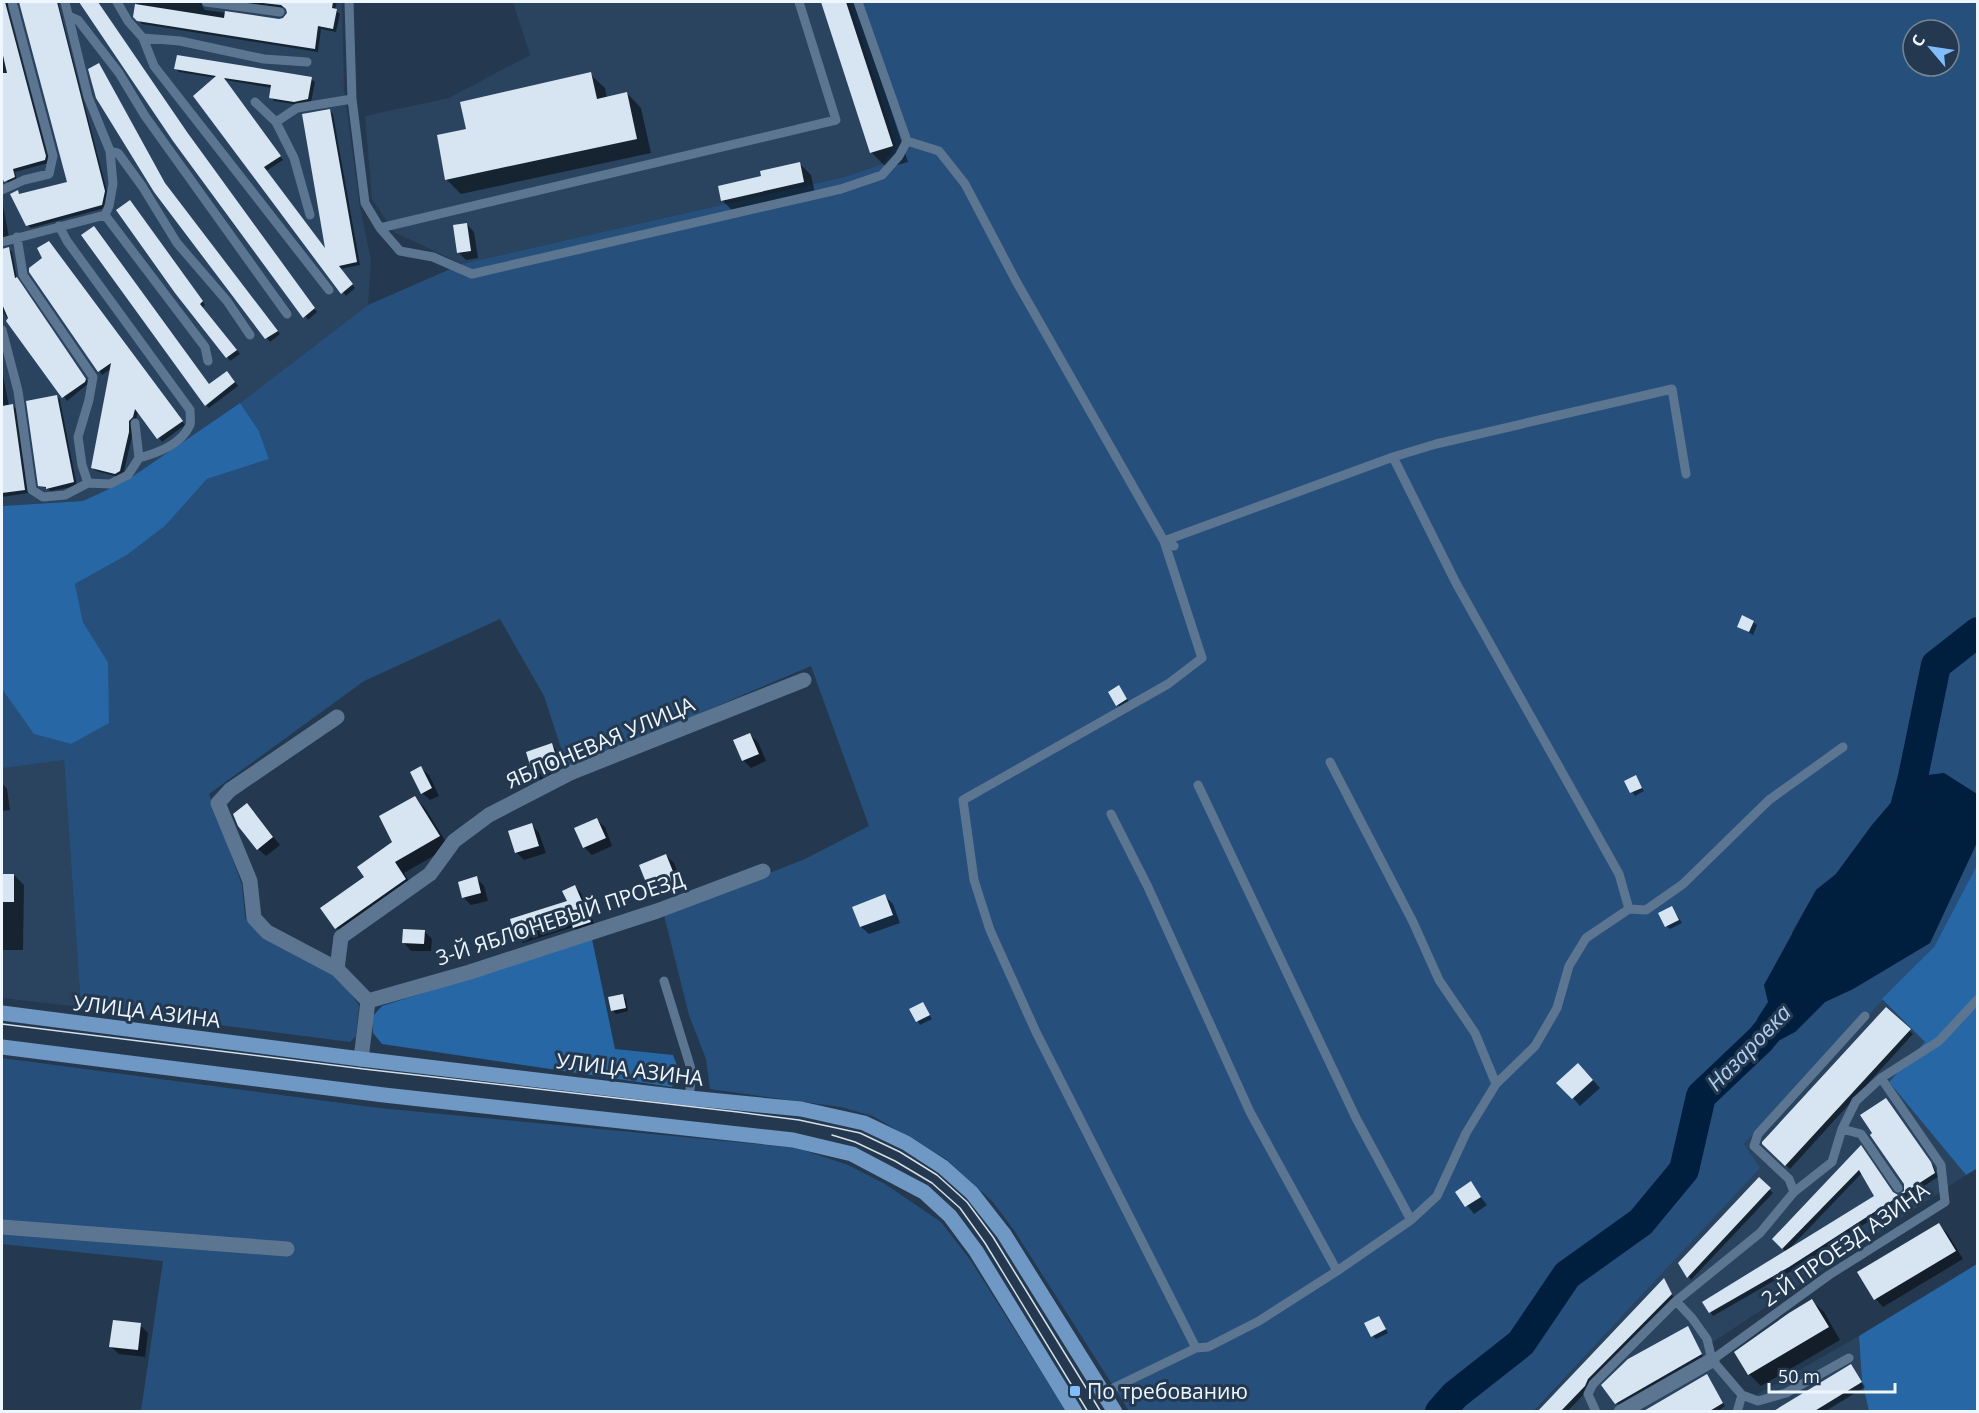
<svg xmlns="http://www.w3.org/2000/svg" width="1979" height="1413" viewBox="0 0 1979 1413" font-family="'Open Sans',sans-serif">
<rect width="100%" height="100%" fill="#24394f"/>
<path fill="#2a445f" d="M2,2H342L344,89L359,202L371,260L368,305L240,403L126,481L83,501L2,506Z
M513,2H849L896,145L881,166L844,177L462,264L394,232L372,199L365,116L449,98L530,55Z
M64,760L81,1007L2,998V767Z
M1882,999L1925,1042L1889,1082L1966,1175L1707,1346L1740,1404L1859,1336L1862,1382L1869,1411L1534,1412L1759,1168L1744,1144Z"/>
<path fill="#26507b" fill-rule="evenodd" d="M849,2H1977V794L1944,773L1913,777L1872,825L1836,874L1816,890L1792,932L1795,1032L1825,1002L1853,989L1930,943L1977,839V865L1934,947L1744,1144L1760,1168L1534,1411H1129L1014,1230L992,1201L946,1159L873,1116L841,1107L710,1089L706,1059L689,1015L664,915L805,859L869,826L811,666L568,769L544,696L500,619L364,681L209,794L242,885L245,918L262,937L338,977L359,1005L356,1036L350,1042L81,1007L64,760L2,768V689L35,734L71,744L108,662L83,622L75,584L127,555L165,526L207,479L269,459L259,431L240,403L368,305L462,264L844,177L881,165L896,145ZM1913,30H1949V66H1913Z
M2,1058L379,1108L797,1148L848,1165L885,1184L941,1222L971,1261L1066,1411H141L163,1261L2,1244Z"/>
<path fill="#2767a5" d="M240,403L259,431L269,459L207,479L165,526L127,555L75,584L83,622L108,662L109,723L71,744L34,734L2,689V506L83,501L126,481Z
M1977,865L1978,1168L1966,1175L1889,1082L1925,1042L1882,999L1934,947Z
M592,939L615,1049L673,1055L679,1071L672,1087L382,1044L373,1033L372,1017L382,1006Z
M1977,1264V1411H1869L1862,1382L1859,1336Z"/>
<path fill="#001e3d" d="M1944,773L1977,794L1978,839L1975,847L1930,943L1853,989L1825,1002L1795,1032L1780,1040H1760L1757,1019L1768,1002L1764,985L1816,890L1836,874L1872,825L1913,777Z"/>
<path fill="#0007" fill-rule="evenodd" d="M2,2H10L8,8L49,160L48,163L15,172L17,180L9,184L2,174Z
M20,2H58L108,195L105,208L31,228L27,225L18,192L20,195L69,183Z
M81,2H98L175,116L317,312L308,320L175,141Z
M137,2H204L202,6L205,10L279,20L284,19L288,14L286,8L235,2H337L335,10L340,14L336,32L321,29L318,52L142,24L135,16Z
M822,2H856L908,162L887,168L871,152Z
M99,65L168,188L280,334L270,342L155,191Z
M176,69L311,79L315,82L311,102L299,105L274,101L271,97L272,88L225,80L283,160L266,171L328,252L330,111L333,114L360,265L341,269L355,288L346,296L195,96L216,78L179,72Z
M590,74L605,88L607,98L627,93L641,108L651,153L461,194L446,179L468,130Z
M799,163L811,175L815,193L734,212L722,200L763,177Z
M2,200L9,237L2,240Z
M133,205L205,305L202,308L240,354L230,361Z
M467,224L474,232L478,258L466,260L458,252Z
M52,247L185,425L162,442L138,411L123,475L119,477L96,471L93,468L112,368L102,375L99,371L31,272Z
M9,249L12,252L17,279L89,383L67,401L2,311V250Z
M2,370L9,406L12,405L16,409L28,493L2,497Z
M231,376L238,386L209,408L206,405L209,385Z
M57,396L60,400L77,486L51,491L40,485Z
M1753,622L1757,625L1753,635L1739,626Z
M1119,687L1130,703L1121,708L1117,705Z
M750,735L758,742L766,761L751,768L743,760Z
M552,745L559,753L566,774L542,782L534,774Z
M421,768L429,775L439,796L430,800L422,793Z
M1635,777L1644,791L1635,796L1626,782Z
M2,783L7,789L10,810L2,811Z
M415,798L425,808L449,847L404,873L415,890L347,938L337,928L322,908L366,877L394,843Z
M254,813L280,845L266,856L258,849Z
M597,820L605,827L612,846L592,855L584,847Z
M532,825L539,833L546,853L524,860L516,852Z
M666,855L674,863L683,887L658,897L650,889Z
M2,875H14L24,885L23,950H2Z
M476,878L484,886L488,901L471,905L464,898Z
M575,887L581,893L596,928L580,934L573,927L523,943L517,937L511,920L569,902Z
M885,896L893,904L900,923L869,934L861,927L854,907Z
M1672,908L1682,923L1670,929L1666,926Z
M424,931L432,939L431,951H411L404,943Z
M622,996L626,999L628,1011L616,1014L613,1011L610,998Z
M923,1004L932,1019L920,1025L911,1010Z
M1887,1009L1913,1034L1790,1169L1763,1144Z
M1586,1072L1600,1088L1580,1106L1573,1098Z
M1886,1100L1934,1167L1938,1177L1793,1270L1713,1316L1704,1302L1786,1252L1774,1239L1861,1148L1894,1194L1898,1196L1903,1194L1906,1188ZM1862,1173L1876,1196L1788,1250Z
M1759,1179L1773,1193L1691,1280L1688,1276Z
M1470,1183L1487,1205L1474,1214L1457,1193Z
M1939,1225L1947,1233L1963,1259L1883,1307L1876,1299L1860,1272Z
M1664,1280L1674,1298L1567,1412H1549Z
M1812,1301L1824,1312L1840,1340L1761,1386L1749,1374L1736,1353Z
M1379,1318L1388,1333L1376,1339L1373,1336Z
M140,1325L148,1333L145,1357L119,1354L111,1347Z
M1688,1328L1704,1358L1620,1407L1603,1385Z
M1851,1366L1865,1387L1824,1412H1776Z
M1710,1380L1725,1406L1717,1412H1645Z"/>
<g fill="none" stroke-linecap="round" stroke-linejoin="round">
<path stroke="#001e3d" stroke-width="30" d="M1903,815L1913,777L1936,665L1978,632
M1440,1412L1455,1395L1521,1343L1567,1275L1641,1222L1684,1170L1701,1096L1760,1040L1786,1009"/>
</g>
<path fill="#d7e4f2" d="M2,2H5L46,156L45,160L13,169L15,177L4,182L2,177V73H7L2,51Z
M19,2H57L105,191L102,205L26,226L10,194L18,190L19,194L67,182Z
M79,2H98L187,132L315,308L303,318L173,141Z
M253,2H333L332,8L337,9L333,29L318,26L315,49L137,21L133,17L135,4L224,18L225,11L279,19L283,18L287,13L286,9L281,5Z
M821,2H846L893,146L870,153Z
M177,55L312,77L308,99L294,102L269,98L271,85L224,78L281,156L264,167L325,248L302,114L330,109L357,262L339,266L353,284L341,294L193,96L216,76L174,69Z
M99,63L165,183L278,331L265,339L154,192L96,98L88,69Z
M591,72L597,99L627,92L637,139L445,180L437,135L466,129L460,102Z
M800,162L804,182L721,201L718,186L761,176L760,171Z
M130,200L203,301L200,304L237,350L226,358L175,293L116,210Z
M467,223L471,251L457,253L453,225Z
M94,226L209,384L227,371L235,382L205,406L81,235Z
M49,241L183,421L157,439L135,409L133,417L129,421V432L120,471L115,474L91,468L111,363L98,372L29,272V268L42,258L37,248Z
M9,247L15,278L17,277L86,379L85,382L62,398L6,321L8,318L2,304V249Z
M57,395L74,482L46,489V487L38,486L26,401Z
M13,404L25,490L2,493V406Z
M1742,615L1754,621L1749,632L1737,627Z
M1119,685L1127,699L1116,706L1108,692Z
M750,733L759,754L742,761L733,740Z
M552,743L559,766L533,775L526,752Z
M421,766L432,788L421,794L410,772Z
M1636,775L1642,788L1630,793L1624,781Z
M415,796L440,836L395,862L406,879L335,929L320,908L364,877L357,867L392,842L379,816Z
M247,803L273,837L257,850L238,826L233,814Z
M597,818L606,838L583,848L574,828Z
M532,823L539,846L515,853L508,831Z
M666,854L676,879L649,890L639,865Z
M2,874H14V902H2Z
M477,876L481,893L462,898L458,882Z
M575,885L591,922L573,928L570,920L515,937L510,919L567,901L562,891Z
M885,894L893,915L860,927L852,907Z
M1672,906L1679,920L1665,927L1658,913Z
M403,929L425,930L424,944L402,943Z
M623,994L626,1008L611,1011L608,997Z
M923,1002L930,1015L916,1022L909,1009Z
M1886,1007L1911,1029L1785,1166L1762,1144V1142Z
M1578,1063L1593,1080L1572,1099L1556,1083Z
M1886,1098L1931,1162L1935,1173L1789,1267L1709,1313L1702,1302L1874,1196L1859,1170L1782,1249L1772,1239L1861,1145L1893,1192L1898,1195L1904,1191V1184L1870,1135L1872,1133L1860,1115Z
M1759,1177L1771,1188L1687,1278L1678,1263Z
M1471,1181L1481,1197L1465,1207L1455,1192Z
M1939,1223L1956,1251L1874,1300L1857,1272Z
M1664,1278L1672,1294L1588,1379L1585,1386L1560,1412H1537Z
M1812,1299L1829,1327L1748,1375L1734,1352L1789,1313Z
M1379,1316L1386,1329L1371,1337L1364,1323Z
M113,1320L141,1323L138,1350L109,1347Z
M1688,1326L1702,1354L1615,1404L1601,1385L1628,1359Z
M1851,1364L1862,1382L1813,1412H1772Z
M1707,1374L1723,1403L1708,1412H1642Z"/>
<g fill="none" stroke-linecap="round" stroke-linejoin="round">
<path stroke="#5c7692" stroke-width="9" d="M117,2L128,21L143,38L154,66L329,290
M206,2L280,12
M349,2L352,99L365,203L380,228L836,120L799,2
M858,2L907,141
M69,16L78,20L119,73L145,116L287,314
M143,38L180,41L264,59L307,62
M255,102L276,122L294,158L310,215
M276,122L297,108L352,99
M110,151L118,153L142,186L177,243L227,301L250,335
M2,190L24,180L49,174L53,156L12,2
M105,215L205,347L208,361
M59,226L67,241L190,410C190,415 191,421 190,425C181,445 157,453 139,458
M380,228L400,251L433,257L472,274L841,189L882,175L899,156L907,141L939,151L965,184L1016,281L1164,541L1202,658L1168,684L963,800L974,880L990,930L1036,1032L1196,1348
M17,237L23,275L93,377L89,400L78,437L82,465L88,483
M2,242L105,215L109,206L113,184L110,151L88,97L65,2
M2,330L18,391L32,490L43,497L65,495L88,483L110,484L128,475L139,458L135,423
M1393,457L1456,583L1619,874L1629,909
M1174,546L1164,541L1393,457L1436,444L1672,389L1686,474
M1330,762L1413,922L1439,980L1475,1033L1496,1084
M1198,785L1356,1118L1411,1220
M1111,814L1148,887L1250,1112L1337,1271
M664,981L692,1072L689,1098
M1842,1129L1861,1134L1898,1188
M1794,1192L1789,1179L1754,1146L1758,1134L1865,1016
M1676,1301L1692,1318L1707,1339L1712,1360L1742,1395L1758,1401L1786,1393L1849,1358
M1712,1360L1829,1275L1945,1202L1941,1165L1881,1078
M1103,1393L1196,1348L1208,1347L1259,1321L1337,1271L1411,1220L1437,1196L1466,1133L1496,1084L1535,1046L1557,1008L1569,966L1586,938L1629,909L1646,910L1683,884L1769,800L1843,747
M1596,1412L1588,1394L1593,1384L1676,1301L1760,1233L1794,1192L1832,1162L1842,1129L1856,1101L1881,1078L1939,1041L1978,999
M1737,1412L1742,1395"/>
<path stroke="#5c7692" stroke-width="15" d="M337,717L230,790L218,803L250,881L254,918L267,932L337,969L368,1001L361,1059
M337,969L341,937L430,874L454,841L489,815L570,773L804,680
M368,1001L470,972L657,911L763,871
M2,1227L287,1249
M1621,1412L1712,1360"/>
<path stroke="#6f98c4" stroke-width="15" d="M2,1013L361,1059L689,1098L801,1109L864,1123L906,1143L943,1167L972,1193L1004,1234L1115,1412
M2,1047L384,1095L793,1140L852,1154L924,1192L950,1216L976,1251L1075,1412"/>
<path stroke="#d5dfe9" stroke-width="1.5" d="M2,1024L364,1069L738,1112L799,1120L860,1133L900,1152L937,1175L967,1202L993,1237L1101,1412
M832,1135L855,1142L895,1161L932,1183L960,1208L985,1243L1088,1412"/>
</g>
<rect fill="#82bcfa" stroke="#24394f" stroke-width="2" x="1069" y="1385" width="12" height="12" rx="3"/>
<g text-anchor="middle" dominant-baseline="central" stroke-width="6" stroke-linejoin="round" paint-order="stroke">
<g font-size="21" fill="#eef6ff" stroke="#24394f">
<text transform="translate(600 742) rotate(-23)">ЯБЛОНЕВАЯ УЛИЦА</text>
<text transform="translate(560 918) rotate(-18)">3-Й ЯБЛОНЕВЫЙ ПРОЕЗД</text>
<text transform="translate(147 1011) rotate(7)">УЛИЦА АЗИНА</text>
<text transform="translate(630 1069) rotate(7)">УЛИЦА АЗИНА</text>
<text transform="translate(1845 1244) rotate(-35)">2-Й ПРОЕЗД АЗИНА</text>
</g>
<g font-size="21" fill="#eef6ff" stroke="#24394f" text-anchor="start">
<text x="1087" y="1391">По требованию</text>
</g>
<g font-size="22" font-style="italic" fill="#afcef1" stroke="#24394f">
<text transform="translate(1748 1047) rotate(-46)">Назаровка</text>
</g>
</g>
<rect width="1979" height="1413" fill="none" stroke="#eef6ff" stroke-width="6"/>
<g transform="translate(1931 48) rotate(299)"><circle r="28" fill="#24394f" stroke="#758595" stroke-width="1.5"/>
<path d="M0-4.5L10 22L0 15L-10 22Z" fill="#82bcfa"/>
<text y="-9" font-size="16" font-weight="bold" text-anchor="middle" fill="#eef6ff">С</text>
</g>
<path d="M1769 1383v9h126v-9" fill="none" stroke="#eef6ff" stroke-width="3"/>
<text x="1778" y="1383" font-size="18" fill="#eef6ff" stroke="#24394f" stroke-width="4.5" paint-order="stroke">50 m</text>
</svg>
